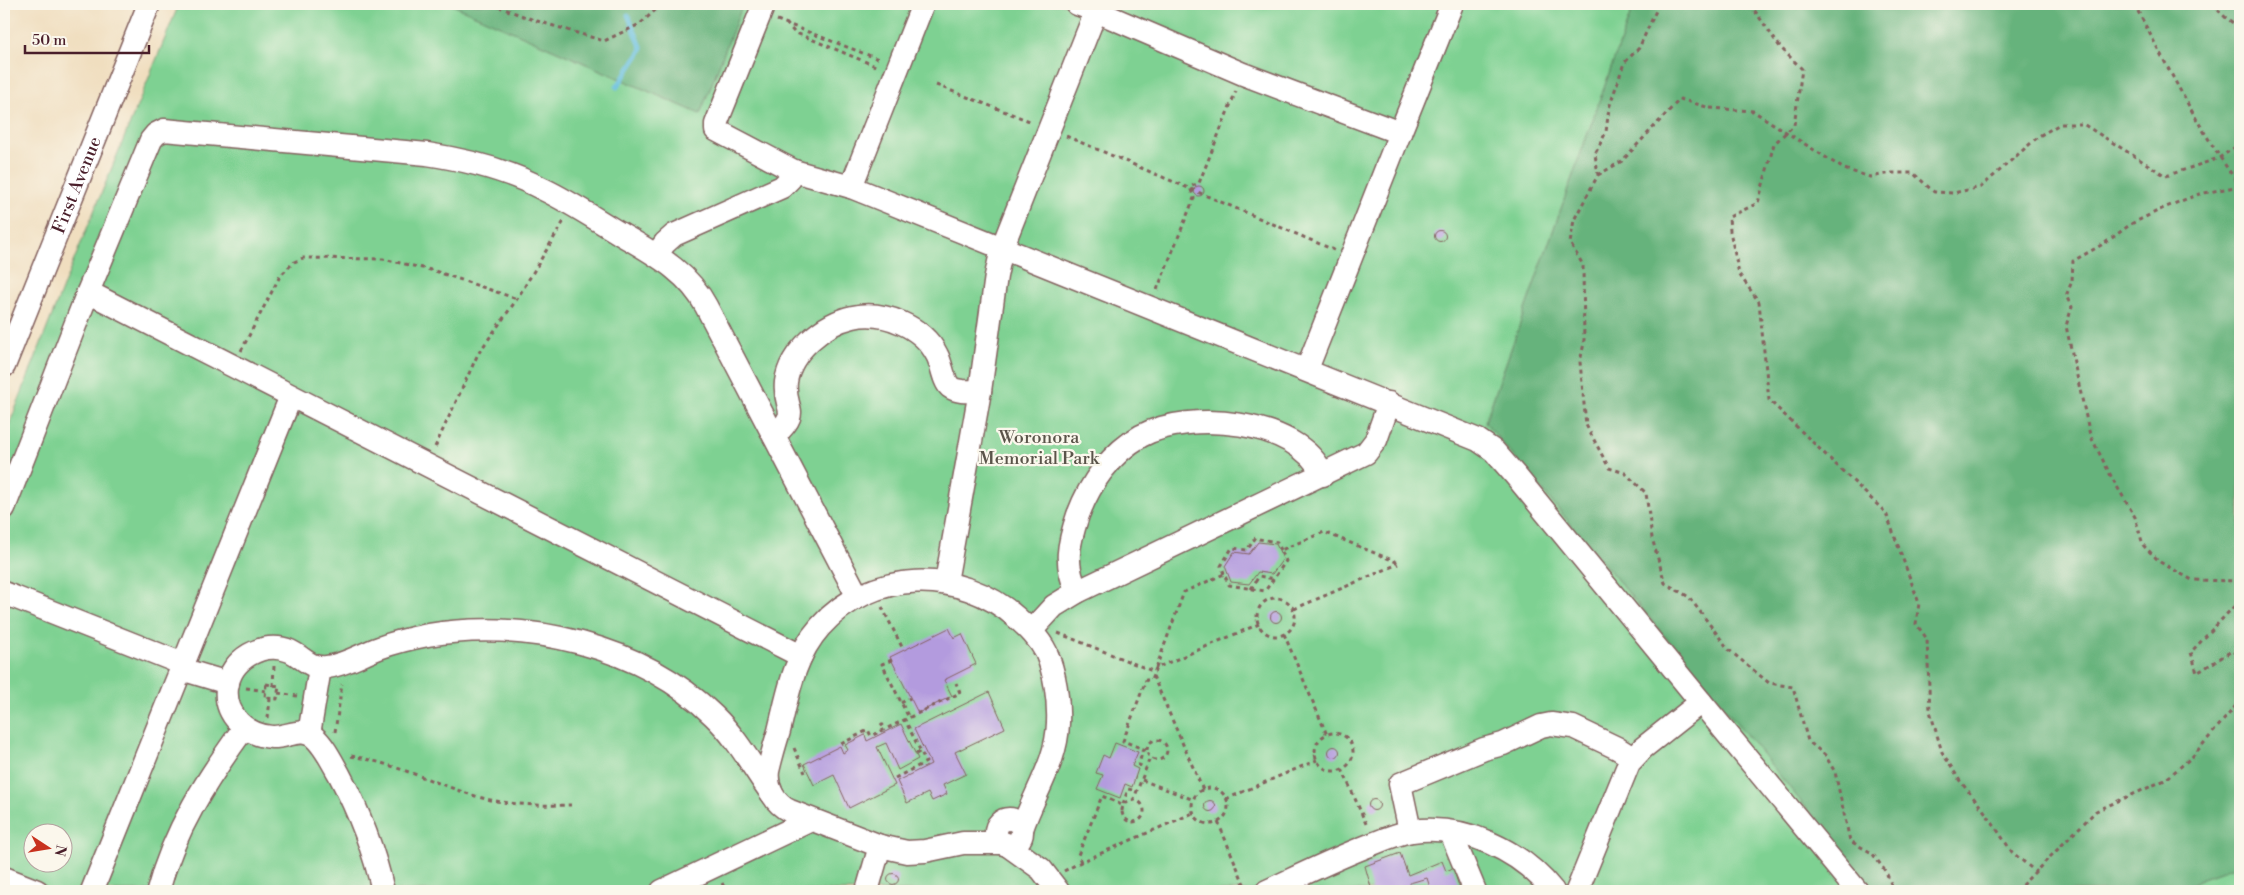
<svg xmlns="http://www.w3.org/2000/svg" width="2244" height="895" viewBox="0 0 2244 895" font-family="'Libre Bodoni',serif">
<rect width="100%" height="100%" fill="#fbf7ec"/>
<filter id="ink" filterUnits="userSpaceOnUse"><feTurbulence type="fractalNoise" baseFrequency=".02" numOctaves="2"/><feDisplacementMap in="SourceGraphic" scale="10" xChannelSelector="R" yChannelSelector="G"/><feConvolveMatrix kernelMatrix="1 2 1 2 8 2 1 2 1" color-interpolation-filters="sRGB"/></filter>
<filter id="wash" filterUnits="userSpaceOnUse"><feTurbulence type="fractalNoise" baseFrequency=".0096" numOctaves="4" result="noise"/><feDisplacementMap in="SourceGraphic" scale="20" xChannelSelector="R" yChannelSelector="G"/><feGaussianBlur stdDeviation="1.12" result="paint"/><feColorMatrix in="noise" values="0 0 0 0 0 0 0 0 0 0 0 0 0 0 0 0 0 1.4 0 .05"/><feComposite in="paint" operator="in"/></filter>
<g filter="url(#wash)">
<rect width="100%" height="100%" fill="#f0debf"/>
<path fill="#7ed192" stroke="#64785e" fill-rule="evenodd" d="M179,4H450L700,114L743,4H1634L1485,422L1710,690L1874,891H4V438L65,282ZM32,832H62V862H32Z
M2240,865V891H2178L2200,879Z"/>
<path fill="#66b37c" stroke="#586954" d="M450,4H743L700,114Z
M1634,4H2240V865L2200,879L2178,891H1874L1710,690L1485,422Z"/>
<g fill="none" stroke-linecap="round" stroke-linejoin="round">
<path stroke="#60bdde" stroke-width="5" d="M617,87L642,49L628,15"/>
</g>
<g id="blocks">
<path fill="#b39bde" d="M1194 191a5 5 0 1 1 10 0a5 5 0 1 1-10 0Z
M1434.5 236a5.5 5.5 0 1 1 11 0a5.5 5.5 0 1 1-11 0Z
M1258,542L1276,544L1283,559L1272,574L1258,572L1249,584L1231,582L1225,566L1234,552L1249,554Z
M1270.5 617a5.5 5.5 0 1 1 11 0a5.5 5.5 0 1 1-11 0Z
M949,628L954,638L962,634L976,664L944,680L952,696L918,713L890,657Z
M989,692L1005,728L955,752L966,774L943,785L947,794L932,801L928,793L907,803L897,781L931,764L914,729Z
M901,724L918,759L898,770L886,743L877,747L895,785L849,808L834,775L814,785L804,764L840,746L843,753L848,750L845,745L865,735L867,741Z
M1115,743L1138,752L1132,766L1138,769L1132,787L1125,784L1120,798L1097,789L1103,775L1096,773L1103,755L1109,758Z
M1328.5 752a5.5 5.5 0 1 1 11 0a5.5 5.5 0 1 1-11 0Z
M1368.5 805a5.5 5.5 0 1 1 11 0a5.5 5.5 0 1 1-11 0Z
M1204.5 806a5.5 5.5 0 1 1 11 0a5.5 5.5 0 1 1-11 0Z
M1400,853L1408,875L1442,861L1446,871L1453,868L1460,889L1453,891H1431L1427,878L1410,883L1412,891H1372L1365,866Z
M887.5 879a5.5 5.5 0 1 1 11 0a5.5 5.5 0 1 1-11 0Z"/>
</g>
</g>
<g filter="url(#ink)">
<use href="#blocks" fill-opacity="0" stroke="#84625f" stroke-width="1"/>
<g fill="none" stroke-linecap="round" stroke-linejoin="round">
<defs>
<g id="minor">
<path d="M764,4L716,124V130L794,171"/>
<path d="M1077,4L1096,11L1099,4"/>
<path d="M1400,133L1452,4"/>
<path d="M851,187L923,4"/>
<path d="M656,255L665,243L674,235L782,187L790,179L794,171L851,187L1478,440L1494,451L1515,475L1701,702L1643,748L1629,763L1577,891"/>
<path d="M88,292L151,140L156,134L164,130L427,154C467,160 507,170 543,189C570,202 594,218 619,233C652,253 687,270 706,306L858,597"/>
<path id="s1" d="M4,366L149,4"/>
<path d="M980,391L996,276L1002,248L1096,11L1243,74L1400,133L1307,369"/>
<path d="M774,436C803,409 783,412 786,382C790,351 825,323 853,317C884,310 923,327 937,355C942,364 943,380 950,387C958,393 971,391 980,391L946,582"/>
<path d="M4,508L88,292L801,656"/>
<path d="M1077,592C1064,563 1068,545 1078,515C1090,483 1111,453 1141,436C1188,410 1299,419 1323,475"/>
<path d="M4,593L183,664"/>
<path d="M1031,631L1054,606L1077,592L1366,453L1376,440L1389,403"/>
<path d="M181,669L228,683"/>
<path d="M1701,702L1857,891"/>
<path d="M309,734L320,668"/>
<circle cx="1009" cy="832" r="13"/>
<path d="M1410,831L1400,784L1484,749L1503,744L1541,726L1551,724L1573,727L1617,748L1633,758"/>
<path d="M1451,833L1475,891"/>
<path d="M1003,843H963L925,851L907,852L880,846L790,811C775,804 766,788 768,771C771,758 775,744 779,731C788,694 794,656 820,627C871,569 960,567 1017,618C1028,628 1039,638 1046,652C1055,673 1059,700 1058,723C1057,762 1034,793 1022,829"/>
<path d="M1006,844L1041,869L1058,891"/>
<path d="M4,878L37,891"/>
<path d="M92,891L291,396"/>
<path d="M158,891C174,830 207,779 244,728"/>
<path d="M383,891C374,850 359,812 339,774C332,762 324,745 313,736C301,727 285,738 272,737C246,735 224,715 227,688C230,659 263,640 290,651C303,657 310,669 327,667C345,665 362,654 379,648C395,642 412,638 428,635C526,619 642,645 714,716C738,739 753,768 772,794"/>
<path d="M662,891L811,820"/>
<path d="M867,891L880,846"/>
<path d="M1267,891C1299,876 1332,860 1365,847C1380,841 1395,834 1412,831C1465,824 1520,850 1553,891"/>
</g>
</defs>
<use href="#minor" stroke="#84625f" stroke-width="25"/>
<path stroke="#84625f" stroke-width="3" stroke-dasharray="4 4" stroke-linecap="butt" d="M491,4L534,20L604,41L640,24L662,4
M1659,4L1639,48L1624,63L1609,108L1606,132L1595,154L1598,175L1574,220L1570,243L1583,265L1584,343L1580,362L1586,425L1609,468L1625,473L1646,493L1652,538L1665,583L1689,597L1729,650L1769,683L1793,687L1808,741L1825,755L1835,772L1850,841L1872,853L1886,872L1894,891
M1750,4L1780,47L1802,69L1794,125L1774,144L1758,203L1729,217L1730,231L1739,274L1759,302L1769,400L1886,513L1919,603L1916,624L1927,639L1930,711L1942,752L1960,781L1985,812L2012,852L2036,872
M2134,4C2167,65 2198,129 2240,186
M2212,4L2225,17L2240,28
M777,20L881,60
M786,23L794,32L878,67
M936,85L1032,122
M1066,136L1334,250
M1598,175L1622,161L1680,99L1710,108L1753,111L1844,169L1870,177L1892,173H1913L1934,192L1953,193L1981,187L2039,136L2060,124H2083L2166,176L2219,158L2240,144
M2240,186L2199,194L2166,207L2131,224L2105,243L2073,261L2072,281L2066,296L2072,307L2066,326L2090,435L2112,478L2135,517L2143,545L2160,562L2192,580L2240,581
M1157,290L1194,198L1191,190L1192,186L1199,183L1236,91
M241,351L280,276L294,262L303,258L383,259L435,271L517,299
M435,447L478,354L517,299L564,221
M1224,574L1221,566L1232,548L1247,550L1256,537L1259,539L1277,542L1281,550
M1251,589L1259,576L1274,579
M1257 617a19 19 0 1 1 38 0a19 19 0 1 1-38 0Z
M2240,600L2191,652L2197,673L2230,652H2240
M882,607L903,649
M1294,609L1398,564
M1058,633L1155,672
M1284,634L1327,735
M892,660L882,664L909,718
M1156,668L1184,592L1224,574L1229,585L1265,591L1286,561L1281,550L1324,532L1399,563
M1153,676L1203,790
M266,684L279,686L277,699L265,698Z
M273,686L274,666
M246,688L266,691
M278,693L297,696
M901,703L910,698
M268,718L270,699
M881,723L886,729
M335,732L342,684
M1315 752a19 19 0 1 1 38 0a19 19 0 1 1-38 0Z
M1147 750a10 10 0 1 1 20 0a10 10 0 1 1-20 0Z
M841,744L868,730L871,736L960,693L956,683
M794,748L805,773
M1143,748L1139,765L1146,768
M1146,750L1123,741L1146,680H1151L1156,668L1259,624
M916,754L921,751
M351,756C393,763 432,782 472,795C503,805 538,806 571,805
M1342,769L1367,826
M895,778L926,762L905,720
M1142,780L1194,800
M1192 806a18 18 0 1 1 36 0a18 18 0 1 1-36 0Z
M1226,799L1317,760
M1122 811a11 11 0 1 1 22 0a11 11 0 1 1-22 0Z
M1133,801L1150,758
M1123,804L1128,789L1137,791
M1218,822L1247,891
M1081,862L1078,855L1102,796L1124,806
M1064,871L1081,862L1193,813
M722,883L726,891
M2016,891L2096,811L2165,780L2192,757L2240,701"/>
<use href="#minor" stroke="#fff" stroke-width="22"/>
</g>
</g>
<g text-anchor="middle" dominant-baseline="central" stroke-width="4.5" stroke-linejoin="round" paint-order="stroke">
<g font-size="18" fill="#4a1f2b" stroke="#fbf7ec">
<text stroke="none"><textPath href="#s1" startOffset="195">First Avenue</textPath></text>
</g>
<g font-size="18" fill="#5a544a" stroke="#fbf7ec">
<text x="1039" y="437">Woronora<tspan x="1039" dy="21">Memorial Park</tspan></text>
</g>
</g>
<rect width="2244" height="895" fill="none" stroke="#fbf7ec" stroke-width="20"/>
<g transform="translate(48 848) rotate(102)"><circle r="24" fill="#fbf7ec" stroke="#b4a19f"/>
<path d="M0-4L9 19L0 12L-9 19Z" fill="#c8321e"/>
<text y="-8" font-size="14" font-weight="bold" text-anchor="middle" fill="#4a1f2b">N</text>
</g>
<path d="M25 45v8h124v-8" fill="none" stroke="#4a1f2b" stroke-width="2.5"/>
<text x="32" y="45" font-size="15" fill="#4a1f2b" stroke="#fbf7ec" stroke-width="4" paint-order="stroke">50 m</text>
</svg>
